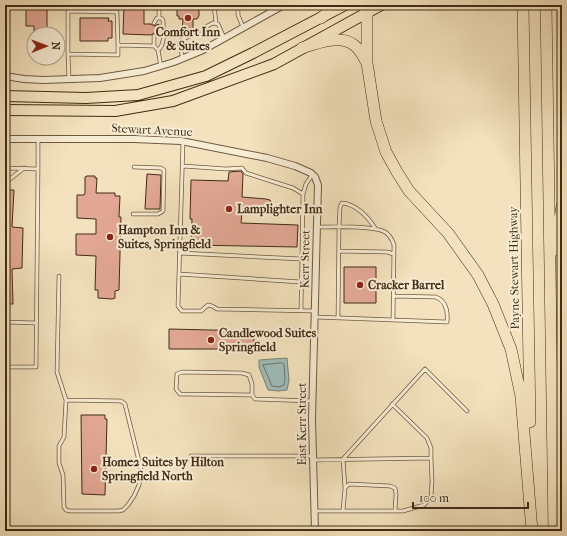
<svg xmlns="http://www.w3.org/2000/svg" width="567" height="536" viewBox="0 0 567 536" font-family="'IM FELL French Canon',serif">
<rect width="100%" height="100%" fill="#f3e2bd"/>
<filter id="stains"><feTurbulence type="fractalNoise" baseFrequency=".005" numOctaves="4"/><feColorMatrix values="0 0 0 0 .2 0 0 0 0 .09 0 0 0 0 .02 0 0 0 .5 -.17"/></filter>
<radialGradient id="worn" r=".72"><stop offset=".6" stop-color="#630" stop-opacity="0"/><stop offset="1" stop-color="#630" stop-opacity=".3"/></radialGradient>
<path fill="#9ebcba" stroke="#798278" d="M287,358L289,380L287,390L279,391L268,390L259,367V360Z"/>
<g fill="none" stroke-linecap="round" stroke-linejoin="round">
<path stroke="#707468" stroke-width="1" d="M282,363L284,364L285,380L284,385L279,387L272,386L263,365Z"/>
</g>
<path fill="#e2a895" stroke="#412c16" d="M32,5H47V34H34V26H26V8H31Z
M124,5H144V24H151L154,26L159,24L158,35L154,33L151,35L123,34Z
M177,5H199V16L197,19H193V30H182L183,19H179V16H177Z
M80,18H109L108,21H112V38H108V41H80Z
M241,171L243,174L242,197L266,199L270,200L272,205L271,208L267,211H242L241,223L298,225L297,247L191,245L192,219H190L191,180L228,181L229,172Z
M147,174L161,175L160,209H145Z
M87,176H95V178H97L96,193H115V196H120L119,217H121L119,290L115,291V298L112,299L98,298V290H95L96,256L76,255V234H96V219L77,218V195H84L85,193V177Z
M5,190H14L12,227L23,228L22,268L12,269L13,304H5Z
M344,267H376V303H344Z
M169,329L254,331V349H169Z
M81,415H105V419H107L105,495L82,494Z"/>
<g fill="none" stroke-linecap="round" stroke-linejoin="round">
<defs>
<path id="service" d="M68,5V54
M214,5L216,23
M238,5V15L243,27
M68,11L117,12L118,45
M159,18V5
M154,23L157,18H161L163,20C163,29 166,44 158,50
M154,46V36
M183,59L179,43L182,40L213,23L218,24L224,38
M69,79L68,54L118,55V45L154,46L158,50L161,67
M183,142L178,306L182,311H201L208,305L212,306L217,309L315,311
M183,166L226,169L242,168L246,173L293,188L303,194
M5,168L38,169V139
M10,179L24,168
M133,214H158L163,211L164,170L161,168L134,167
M317,227C333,227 373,225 385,232C390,235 392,239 394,245L393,320
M339,251L387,252L394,254
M180,253L302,259
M179,274L301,282
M59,276L57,372L66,400L64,437L59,446V463L63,475L64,507L66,510L70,511H118L123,510L128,505L134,496L139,485L141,469L125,404L121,401L66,400
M301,310L303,194L306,184L312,175
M315,317L447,322C448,312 446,301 436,297L393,296
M338,318L339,227L340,207L342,203C356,204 368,217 375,228
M5,322L36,323
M5,367H36L38,169
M252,395L180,394L176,389L177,374L182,372L242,373L249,375L252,384V395L255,399L312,401
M191,456H313
M313,460L431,458V448L427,438L392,404
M345,488L343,459L425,369L467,411
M314,511H403L424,505L431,497L432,481L431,458
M343,511L345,488L349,484L390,486L395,488L396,494L395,511"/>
<path id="minor" d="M5,76L24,79L43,80L100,78L144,71L174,62L203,50L284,5
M5,139H134L181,141L267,158L295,166L311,173L315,177L318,185L312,419L315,531"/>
<path id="primary" d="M5,96L86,98L138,95L206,76L253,53L345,5
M5,110L115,111L173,101L274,64L381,5"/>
<path id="motorway" d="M364,5L367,13V63L376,121L386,152L397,172L409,191L448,233L478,275L493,304L511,349L521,396L532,531
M523,5L530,422
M546,5L554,531
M321,18L337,5
M302,48C317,43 340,34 354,45C360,49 364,58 367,63
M555,250L562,206"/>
</defs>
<use href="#service" stroke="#6e5a40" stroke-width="4.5"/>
<use href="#minor" stroke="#6e5a40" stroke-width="8"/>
<use href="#primary" stroke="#412c16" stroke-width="12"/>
<use href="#motorway" stroke="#412c16" stroke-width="12"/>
<use href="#service" stroke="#f7ecd4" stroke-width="3"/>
<use href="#minor" stroke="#f7ecd4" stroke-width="6"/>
<use href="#primary" stroke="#f3e2bd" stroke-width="10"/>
<use href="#motorway" stroke="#f3e2bd" stroke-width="11"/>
</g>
<g fill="#8f2418" stroke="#f7ecd4" stroke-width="1.5">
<circle cx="188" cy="18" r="4"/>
<circle cx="229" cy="209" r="4"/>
<circle cx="110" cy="237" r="4"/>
<circle cx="360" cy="285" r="4"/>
<circle cx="211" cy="340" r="4"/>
<circle cx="94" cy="469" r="4"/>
</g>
<g text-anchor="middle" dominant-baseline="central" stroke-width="4" stroke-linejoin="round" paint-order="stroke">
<g font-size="12" font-weight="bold" fill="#412c16" stroke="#f7ecd4" text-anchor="start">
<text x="188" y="32" text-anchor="middle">Comfort Inn<tspan x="188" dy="14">&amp; Suites</tspan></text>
<text x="237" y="209">Lamplighter Inn</text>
<text x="118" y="230">Hampton Inn &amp;<tspan x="118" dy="14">Suites, Springfield</tspan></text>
<text x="368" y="285">Cracker Barrel</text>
<text x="219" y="333">Candlewood Suites<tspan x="219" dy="14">Springfield</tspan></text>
<text x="102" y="462">Home2 Suites by Hilton<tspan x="102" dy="14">Springfield North</tspan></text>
</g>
<g font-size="12" fill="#412c16" stroke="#f7ecd4">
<text transform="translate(152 130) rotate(3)">Stewart Avenue</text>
<text transform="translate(305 259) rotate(-89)">Kerr Street</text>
<text transform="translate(514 268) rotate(-91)">Payne Stewart Highway</text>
<text transform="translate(302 424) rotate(-90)">East Kerr Street</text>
</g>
</g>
<rect width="567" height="536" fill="none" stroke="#f3e2bd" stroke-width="20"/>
<rect x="6" y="6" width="555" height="524" fill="none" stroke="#412c16" stroke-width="2"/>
<rect x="10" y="10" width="547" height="516" fill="none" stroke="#412c16"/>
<g transform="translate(46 46) rotate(89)"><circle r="19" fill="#f7ecd4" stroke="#ae9f88"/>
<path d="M0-3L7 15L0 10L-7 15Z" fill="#8f2418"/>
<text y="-6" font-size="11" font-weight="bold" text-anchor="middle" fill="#412c16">N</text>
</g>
<path d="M413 502v6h115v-6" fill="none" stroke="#412c16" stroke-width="2"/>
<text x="419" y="502" font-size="12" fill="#412c16" stroke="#f7ecd4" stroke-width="3" paint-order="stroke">100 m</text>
<rect width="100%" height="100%" filter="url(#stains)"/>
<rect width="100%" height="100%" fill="url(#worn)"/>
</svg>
